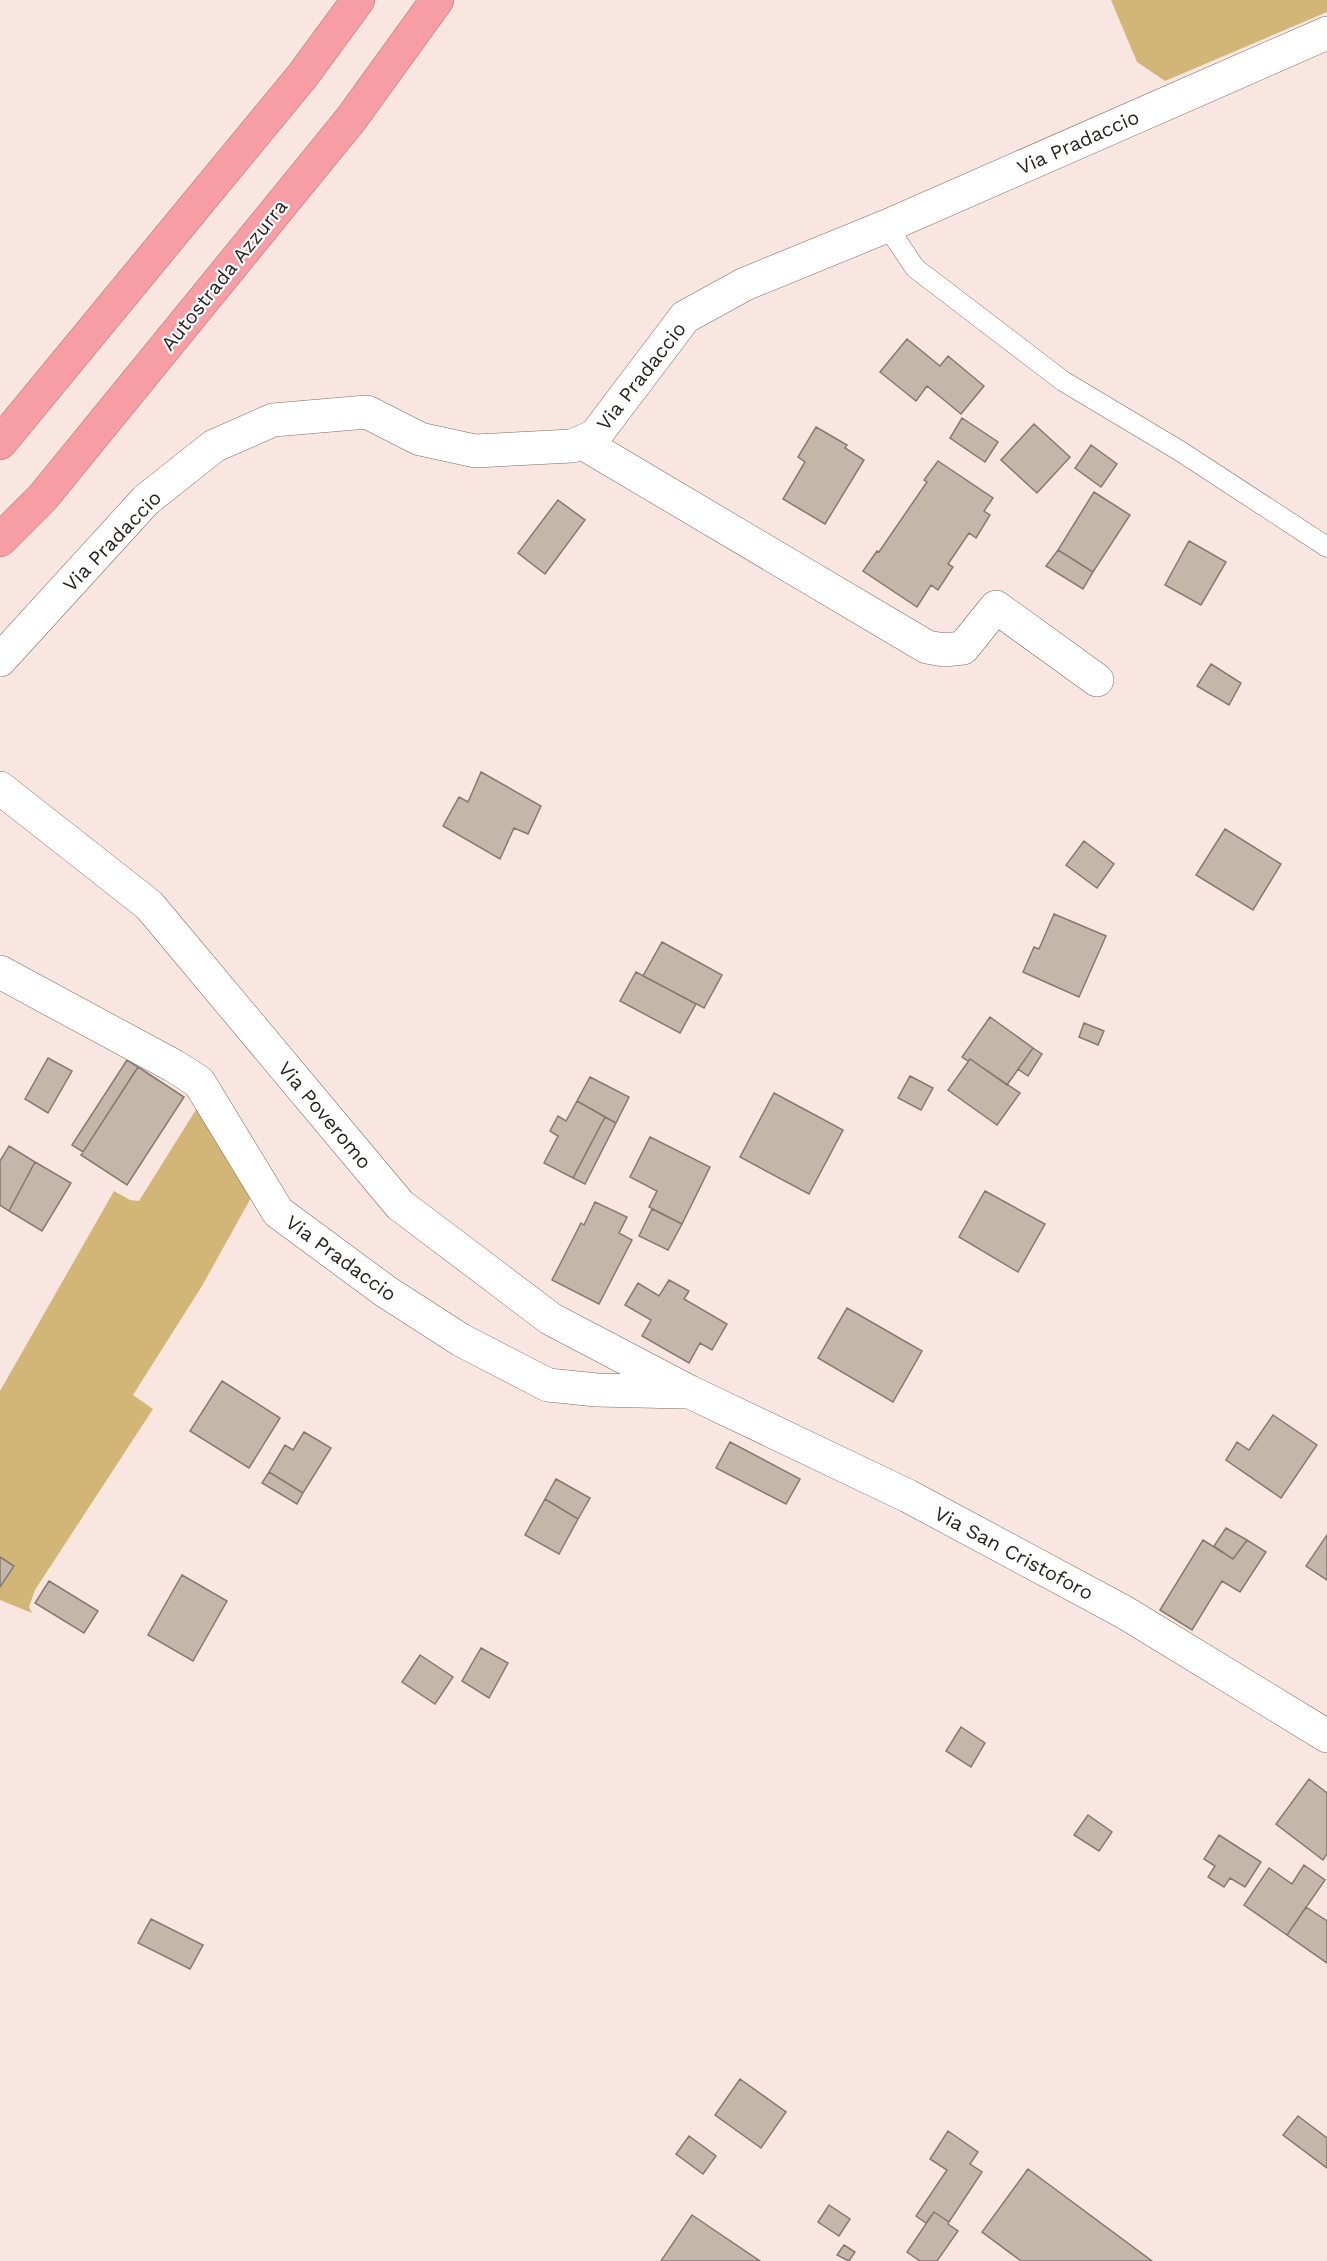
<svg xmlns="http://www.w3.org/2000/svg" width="1327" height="2261" viewBox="0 0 1327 2261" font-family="'Work Sans',sans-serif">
<rect width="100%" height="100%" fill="#fae6e0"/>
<path fill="#d2b678" d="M1111,0H1327V12L1165,81L1137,62Z
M197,1108L252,1196L202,1286L133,1395L153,1409L35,1590L29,1607L32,1613L0,1600V1391L114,1191L130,1200L139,1201Z"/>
<path fill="#c5b6aa" stroke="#86796e" stroke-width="1.5" d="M907,339L940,366L948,356L984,386L961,414L927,386L916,401L880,372Z
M962,418L998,442L985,462L950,438Z
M1034,424L1070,457L1037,493L1001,460Z
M816,427L847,445L845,448L864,460L825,524L783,499L805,462L798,457Z
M1091,445L1117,464L1101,487L1075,468Z
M938,461L993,498L984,511L990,515L976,538L969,533L948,564L953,567L938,590L931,585L917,607L863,571L877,551L879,552L927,482L924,480Z
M1094,492L1130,515L1093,572L1058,550Z
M558,500L585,520L545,574L518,553Z
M1189,541L1226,562L1201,605L1165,585Z
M1058,550L1093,572L1083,589L1046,566Z
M1211,664L1241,683L1229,705L1197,686Z
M481,772L541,806L528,834L514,828L500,859L443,826L459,797L468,802Z
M1225,829L1281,864L1253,910L1196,875Z
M1084,841L1114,864L1097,888L1066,865Z
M1054,914L1106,936L1079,997L1023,972L1034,947L1039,949Z
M662,942L722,975L704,1008L643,976Z
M636,972L696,1004L680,1033L620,1001Z
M990,1017L1033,1048L1007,1085L970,1059L968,1061L962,1057Z
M1084,1023L1104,1031L1098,1045L1079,1037Z
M1033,1048L1042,1054L1028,1076L1018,1069Z
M48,1058L72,1071L48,1113L25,1099Z
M970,1059L1020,1093L997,1125L948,1090Z
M127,1060L138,1067L83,1152L72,1145Z
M138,1067L184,1097L127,1185L81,1155Z
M910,1076L933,1088L921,1110L898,1098Z
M590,1077L629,1097L616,1123L577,1101Z
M774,1093L843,1130L809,1194L740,1157Z
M577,1101L605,1117L573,1178L544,1163L558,1136L550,1131L558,1116L566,1121Z
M605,1117L616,1123L585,1184L573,1178Z
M650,1137L710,1167L682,1224L649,1207L657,1191L630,1177Z
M9,1146L35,1162L9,1211L0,1205V1161Z
M35,1162L71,1183L42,1231L9,1211Z
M985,1191L1045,1224L1018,1272L959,1237Z
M595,1202L627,1217L619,1233L632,1240L599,1304L552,1280L581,1223L584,1225Z
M652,1209L682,1224L668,1250L639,1236Z
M669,1280L689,1291L684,1299L727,1324L712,1350L700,1343L689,1363L642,1336L651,1320L625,1305L638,1283L659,1296Z
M847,1308L922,1351L893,1402L818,1358Z
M222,1381L280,1418L249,1468L190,1431Z
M1273,1415L1317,1445L1281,1498L1226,1460L1237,1442L1249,1450Z
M304,1432L331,1448L303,1493L269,1472L285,1445L293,1450Z
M730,1442L800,1479L786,1504L716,1468Z
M269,1472L303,1493L297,1504L262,1483Z
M556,1479L590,1498L578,1519L545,1499Z
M545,1499L578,1519L559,1554L525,1535Z
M1226,1528L1247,1540L1233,1559L1214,1546Z
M1327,1535V1580L1306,1566Z
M1203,1540L1233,1559L1247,1540L1266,1552L1240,1592L1222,1581L1192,1630L1160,1610Z
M0,1557L14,1566L0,1587Z
M182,1575L227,1601L193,1661L148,1635Z
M49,1581L98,1611L84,1633L35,1603Z
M481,1648L508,1663L489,1698L462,1681Z
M420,1655L453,1677L435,1704L402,1682Z
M961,1727L985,1743L971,1767L946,1751Z
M1309,1779L1327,1793V1854L1323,1860L1276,1824Z
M1088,1815L1112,1832L1099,1851L1074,1835Z
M1219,1835L1261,1862L1245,1887L1230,1878L1224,1887L1208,1877L1215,1866L1204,1859Z
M1304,1865L1325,1880L1287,1935L1244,1905L1269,1868L1292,1884Z
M1306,1907L1327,1921V1963L1287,1935Z
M151,1919L203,1945L190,1969L138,1943Z
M740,2079L786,2112L761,2148L715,2115Z
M1298,2116L1327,2138V2168L1283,2135Z
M948,2131L978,2152L970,2164L982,2172L949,2222L934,2212L926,2223L916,2216L947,2170L930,2159Z
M689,2136L716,2156L703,2174L676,2154Z
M1028,2169L1152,2261H1021L982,2232Z
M829,2205L850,2219L839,2236L818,2222Z
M934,2212L949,2222L948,2224L958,2231L937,2261H920L907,2252Z
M692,2215L760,2261H661Z
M844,2245L855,2252L849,2261L837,2255Z"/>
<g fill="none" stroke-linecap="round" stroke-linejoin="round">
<defs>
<path id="service" d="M887,226L915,268L1063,381L1180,451L1327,547"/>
<path id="minor" d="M581,442L927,647L944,650L963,648L996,607L1097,680
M0,660L146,500L214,446L273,420L367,412L420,439L475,451L572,446L595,436L685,317L745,284L887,226L1327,33
M0,788L149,905L400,1205L551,1319L690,1392L908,1496L1124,1612L1327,1736
M0,972L174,1066L199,1082L278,1212L385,1291L461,1340L548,1385L597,1390L682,1392"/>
<path id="motorway" d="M0,443L303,75L358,0
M0,540L43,497L351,119L437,0"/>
</defs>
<use href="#service" stroke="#7b6a64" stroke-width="21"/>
<use href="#minor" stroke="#7b6a64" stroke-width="34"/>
<use href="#motorway" stroke="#ae7175" stroke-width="34"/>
<use href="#service" stroke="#fff" stroke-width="20"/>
<use href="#minor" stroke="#fff" stroke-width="33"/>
<use href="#motorway" stroke="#f79da4" stroke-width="33"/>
</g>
<g text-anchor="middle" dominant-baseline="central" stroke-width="4.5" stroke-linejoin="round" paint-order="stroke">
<g font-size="20" fill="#261f1d" stroke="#fff">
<text transform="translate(1078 142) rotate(-24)">Via Pradaccio</text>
<text transform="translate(224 275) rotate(-51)">Autostrada Azzurra</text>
<text transform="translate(641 376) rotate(-52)">Via Pradaccio</text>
<text transform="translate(112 541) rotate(-46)">Via Pradaccio</text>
<text transform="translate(325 1115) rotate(50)">Via Poveromo</text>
<text transform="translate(341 1258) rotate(36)">Via Pradaccio</text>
<text transform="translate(1014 1553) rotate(28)">Via San Cristoforo</text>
</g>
</g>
</svg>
